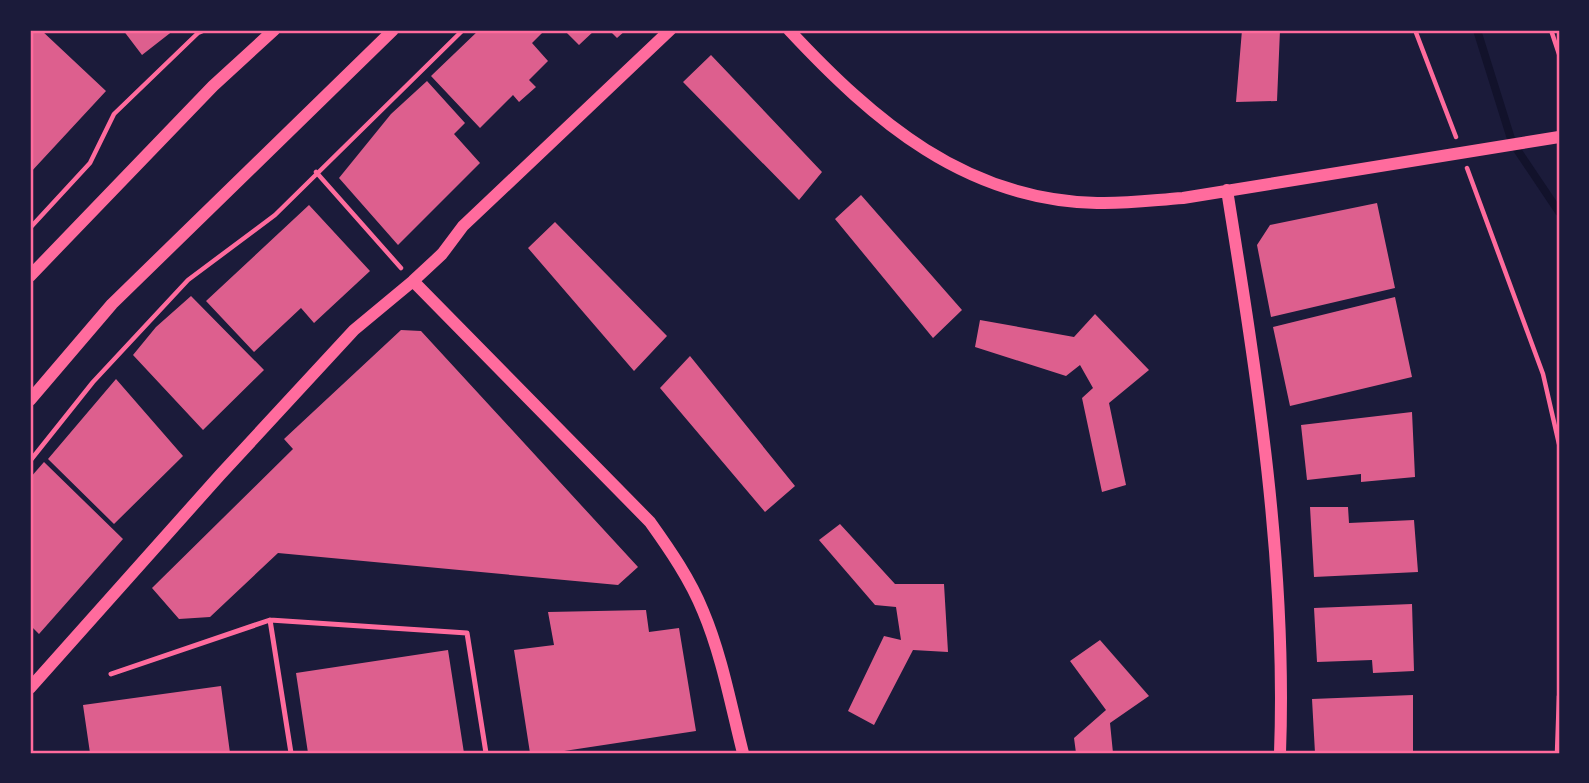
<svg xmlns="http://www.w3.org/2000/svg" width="1589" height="783" viewBox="0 0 1589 783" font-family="'DejaVu Sans',sans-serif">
<rect width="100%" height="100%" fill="#1b1b3a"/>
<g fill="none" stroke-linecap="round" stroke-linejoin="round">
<path stroke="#12122b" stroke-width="8" d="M1477,30L1512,142L1559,212"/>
</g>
<path fill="#dd5f8e" d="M30,30H41L106,91L30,173Z
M123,30H174L142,55Z
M479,30H545L532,43L548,61L529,80L536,87L519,102L513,95L480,128L431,76Z
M564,30H595L579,45Z
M609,30H626L617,38Z
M1242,30H1280L1277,101L1236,102Z
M711,55L822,172L799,200L683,82Z
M427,81L465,123L454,134L480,163L398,245L339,178L391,114Z
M861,195L962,310L933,338L835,219Z
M1377,203L1395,288L1271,317L1257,245L1270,225Z
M309,205L370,271L314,323L301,308L254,352L206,301Z
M555,222L667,336L634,371L528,248Z
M191,296L264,370L203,430L133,355L156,327Z
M1395,297L1412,377L1290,406L1273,327Z
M1095,314L1149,370L1109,403L1126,485L1102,492L1082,398L1093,388L1080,365L1066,376L975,347L980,320L1074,337Z
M401,330L421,331L638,567L618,585L278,553L210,617L179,619L152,588L293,449L284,439Z
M690,356L795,486L765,512L660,388Z
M116,379L183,456L114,524L48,459Z
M1412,412L1415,477L1361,482V474L1307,480L1301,425Z
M44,462L123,539L39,634L30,625V478Z
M1310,507H1348L1349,523L1414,520L1418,572L1314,577Z
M840,524L895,584H944L948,652L913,650L874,725L848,711L884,636L901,640L896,607L875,605L819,540Z
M1412,604L1414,671L1373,673L1372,660L1317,662L1314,608Z
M646,610L649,632L679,628L696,731L551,753H530L514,650L554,645L548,612Z
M1100,640L1149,696L1110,723L1113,753H1076L1074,738L1106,710L1070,661Z
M448,650L464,753H308L296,673Z
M221,686L230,753H90L83,705Z
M1413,695V753H1315L1312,699Z"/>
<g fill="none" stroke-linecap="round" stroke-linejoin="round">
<path stroke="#ff6b9d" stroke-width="4.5" d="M1415,30L1456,137
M1551,30L1559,54
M1467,168L1543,374L1559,444
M316,172L401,268
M30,228L90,163L114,114L198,33L205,30
M30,461L93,382L188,280L275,215L463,30
M1557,753L1559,696"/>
<path stroke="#ff6b9d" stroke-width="5" d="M270,620L291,753
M111,674L270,620L467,633L486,753"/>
<path stroke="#ff6b9d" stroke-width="12" d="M789,30C874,121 965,200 1097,203C1126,204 1154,200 1183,198L1559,137
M1227,190C1257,377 1287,564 1280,753
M30,276L213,86L274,30
M413,281L650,522C670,550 690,579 703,611C722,656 731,706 743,753
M30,400L112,304L393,30
M30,688L220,475L354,330L413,281L442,254L463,226L670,30"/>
</g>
<rect width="1589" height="783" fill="none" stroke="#1b1b3a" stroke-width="63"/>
<rect x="32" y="32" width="1526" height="720" fill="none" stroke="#ff6b9d" stroke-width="2.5"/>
</svg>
